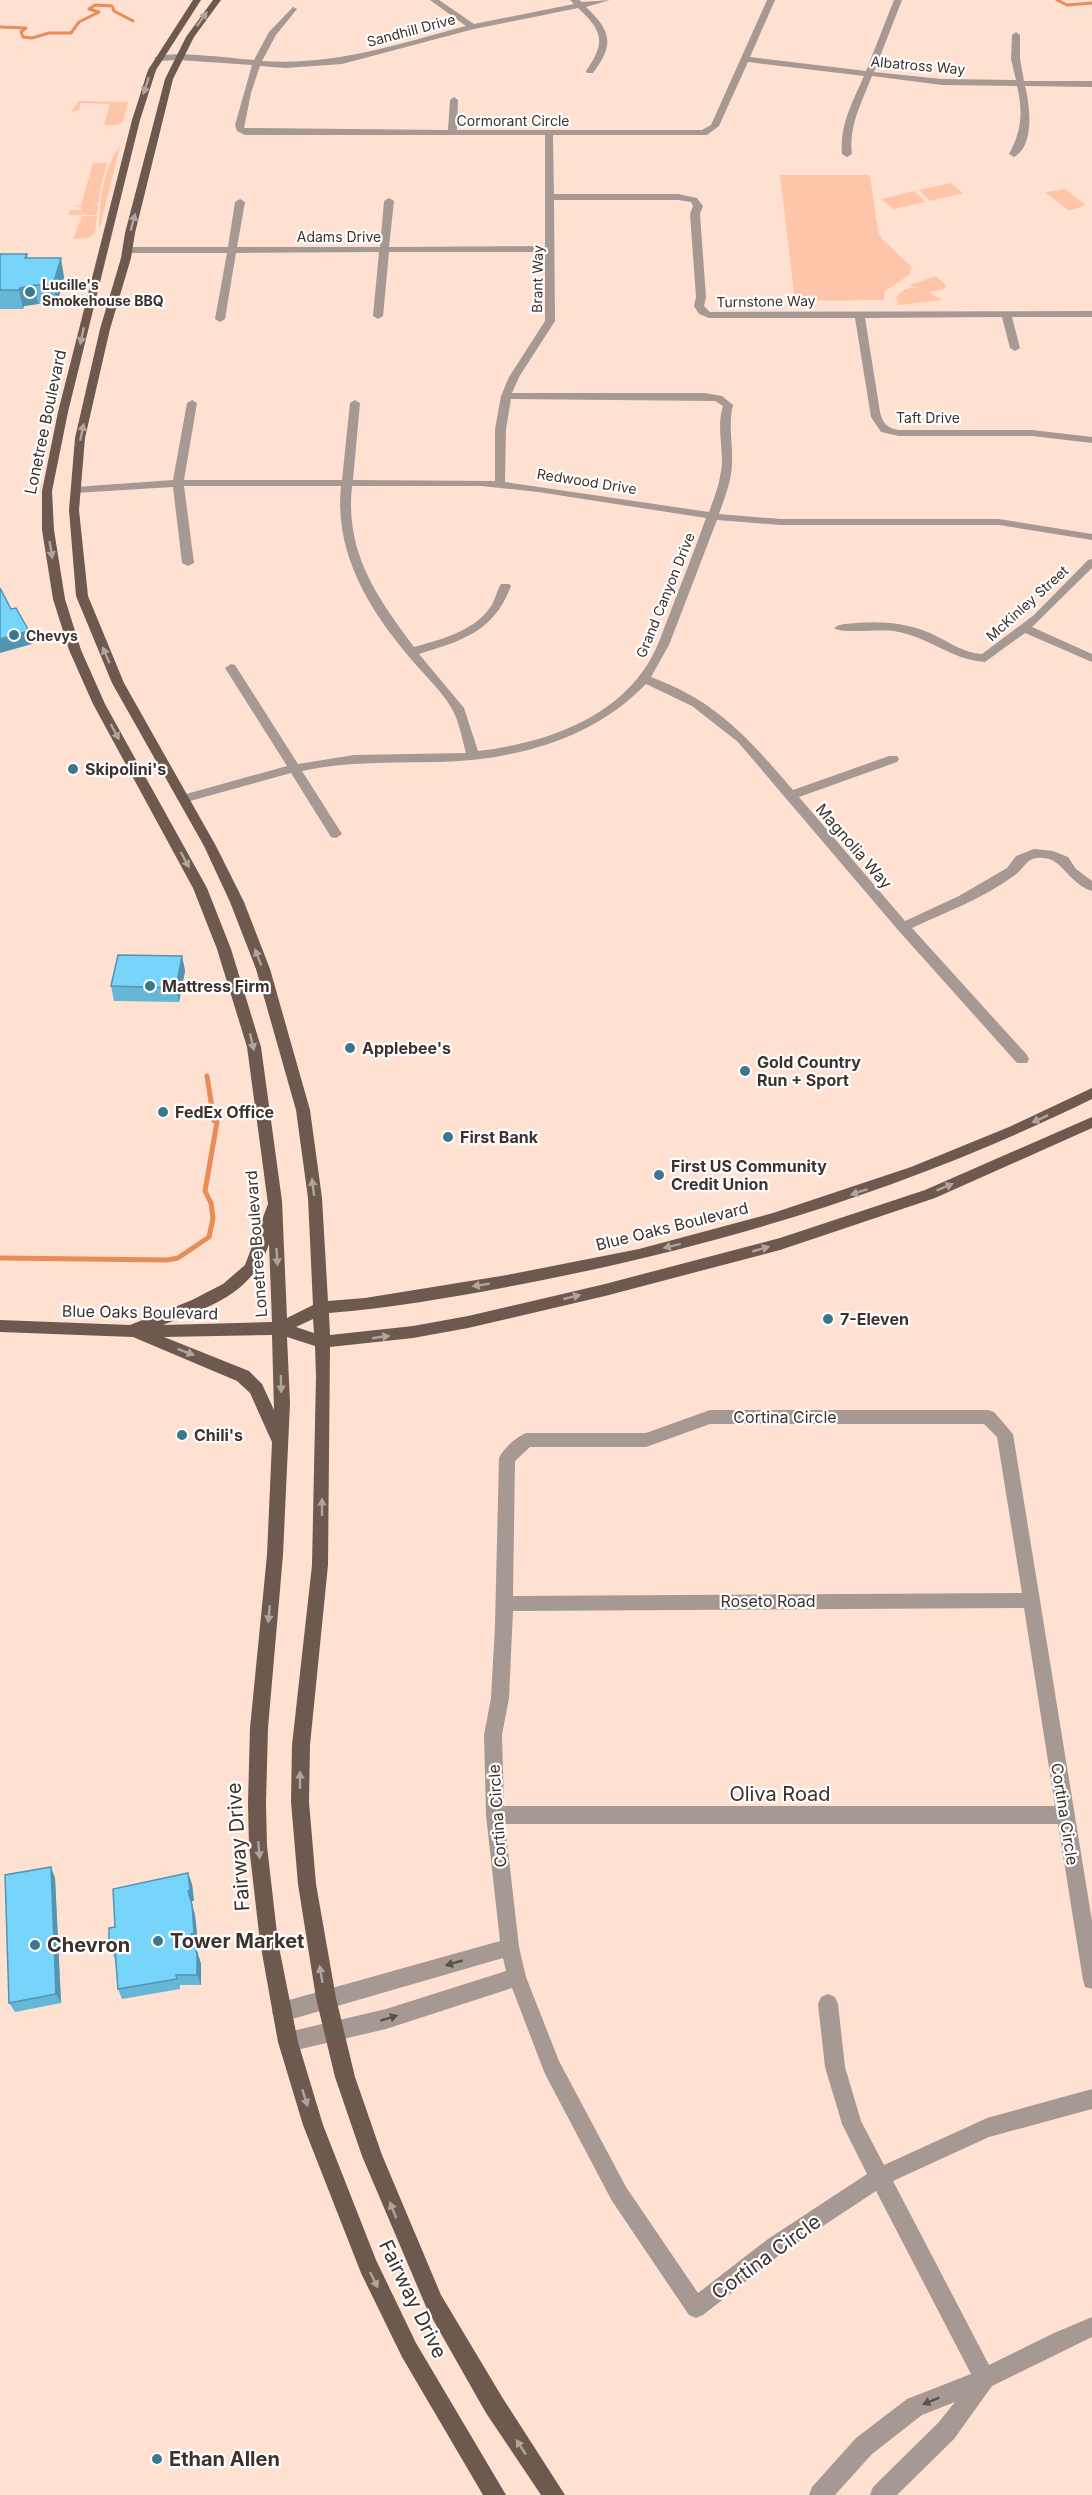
<svg xmlns="http://www.w3.org/2000/svg" width="1092" height="2495" viewBox="0 0 1092 2495" font-family="Inter,sans-serif">
<rect width="100%" height="100%" fill="#ffe1d2"/>
<path fill="#fec5a8" d="M79,101L128,102L123,122L117,125H104L110,104L81,103L79,110L71,112Z
M120,146L100,227H99C100,199 103,169 120,146Z
M93,163H107L99,194V203L95,204L98,205L97,215H68L70,210H81V207L72,206L81,205Z
M780,175H870L878,231L882,239L912,267L909,275L884,292V300L795,301Z
M951,183L963,193L930,201L919,190Z
M1065,189L1086,205L1069,211L1045,192Z
M914,191L926,202L893,209L881,199Z
M82,216H97L95,233L88,238L73,239Z
M936,276L946,285L944,289L929,292L942,300L899,305L896,297C904,289 907,287 918,288L909,285Z"/>
<g fill="none" stroke-linecap="round" stroke-linejoin="round">
<path stroke="#e88c5a" stroke-width="3" d="M1057,0L1067,5L1092,3
M0,27L26,28L21,32L23,37L32,38L49,33H71L79,22L99,12L89,9L95,5L112,6L114,11L133,21"/>
<path stroke="#e88c5a" stroke-width="5" d="M0,1258L167,1260L178,1258L209,1237L213,1218L211,1203L205,1191L217,1122L214,1121L207,1076"/>
<path fill="#a69993" fill-rule="evenodd" d="M430,0H439L474,24L574,4L570,0H579L582,2L610,0L586,7C611,31 615,44 593,73H587L586,71C606,43 603,31 578,8L474,29L342,64L285,68L260,66L251,93L244,128L448,130L450,100L454,97L458,100L457,130H702L711,125L767,0H775L750,57L866,71L894,0H902L874,72L942,79L1016,80L1011,59L1012,35L1016,32L1020,35V59L1024,81H1092V87L1025,86C1030,105 1035,146 1014,157L1009,154C1022,130 1023,112 1017,86L942,85L872,76C862,102 848,127 852,154L847,157L842,154C839,126 853,101 864,76L748,62L719,126L707,135H553L554,194H678L697,198L703,206L700,214L706,297L704,306L710,312L1092,311V317H1012L1020,348L1015,351L1010,348L1002,317L865,318L880,412C883,424 887,428 899,430H1032L1092,437V443L1032,436H899L881,432L871,417L855,318H709L699,314L694,306L696,297L690,214L693,206L691,202L678,200H554L555,321L519,377L512,393H705L722,396L733,405C728,424 733,443 732,463C732,480 725,497 719,514L781,519H999L1092,534V540L999,525H781L717,520L669,645L651,677C718,702 748,738 793,790L889,756H897L899,759L897,762L799,797L905,921L959,896L1007,868L1016,856L1034,849L1053,851L1068,857L1076,869L1092,881V891C1073,886 1062,862 1049,859C1027,854 1028,865 1015,875C984,898 946,912 912,928L1027,1055L1029,1059L1027,1063H1017L898,930L738,742L692,706L646,684C592,740 515,760 438,762C392,763 348,761 302,771L342,834L336,838L331,837L291,773L183,803L177,799L179,796L287,766L225,668L231,664L235,665L298,764L354,755L466,753C462,739 459,721 452,709C442,691 424,675 411,659C369,610 334,553 341,486H184L194,563L188,566L182,563L173,487L75,493L70,490L75,487L173,480L187,403L192,400L197,403L184,480H342L350,403L355,400L360,403L353,480L495,481V429L501,396L509,377L545,321V252H389L383,316L378,319L373,316L379,252L236,253L225,319L220,322L215,319L227,253H127L122,250L127,247H228L235,202L240,199L245,202L237,247H380L384,201L389,198L394,201L389,247L545,246V135H245L237,131L235,125L252,65L179,60L158,61L154,58C167,49 234,59 254,60L269,32L293,7L297,9L276,35L262,61C334,66 398,44 466,26ZM511,399L715,401L723,406C717,424 722,443 722,462C721,480 715,496 709,512L505,482L506,429ZM352,486H481L538,492L706,518C695,550 682,581 670,613C662,633 656,654 643,671C606,723 538,744 478,751L464,708L419,654C462,641 494,632 511,586L509,584H501C496,592 495,602 489,609C472,632 439,640 414,647C376,596 345,552 352,486Z
M1092,559V568L1032,627L1092,654V662L1025,633L985,662C951,660 926,635 893,631C880,629 841,634 834,628C840,623 849,624 856,623C881,621 907,623 930,633C948,641 963,653 982,654L1034,615L1088,560Z
M710,1410H988L994,1412L1013,1434L1092,1921V1989L1085,1987L1083,1980L1058,1824H505L519,1947L526,1977L559,2061L626,2187L698,2293L768,2239L867,2174L842,2124L825,2067L818,2004L821,1997L828,1994L835,1997L838,2004L845,2067L861,2121L884,2165L987,2118L1092,2089V2109L989,2137L893,2181L989,2365L1054,2333L1092,2317V2337L992,2386L954,2439L897,2495H870L873,2487L938,2423L955,2402L922,2415L872,2454L835,2495H809L812,2487L856,2438L907,2399L971,2374L876,2191L782,2253L703,2315L696,2318L689,2315L612,2201L545,2074L512,1988L386,2029L288,2052L281,2049L278,2042L281,2035L288,2032L386,2009L506,1971L503,1958L282,2022L275,2019L272,2012L275,2005L282,2002L500,1941L486,1815L484,1735L491,1698L495,1625L499,1458C504,1448 516,1437 526,1433H646ZM710,1424H984L997,1437L1022,1593L513,1596L515,1461L530,1447H646ZM1024,1608L1055,1806H504L502,1735L509,1698L513,1611Z"/>
<path fill="#6e594e" fill-rule="evenodd" d="M193,0H201L156,70L140,120L68,412L52,491L54,530L65,599L81,650L105,704L207,888L231,949L261,1047L282,1201L287,1318L313,1305L308,1198L296,1110L256,969L230,902L204,846L112,683L76,596L69,510L75,438L100,329L121,258L125,233L165,79L186,37L213,0H221L194,37L173,79L135,233L131,258L110,329L85,438L79,510L88,596L124,683L216,846L244,902L270,969L310,1110L322,1198L328,1301L365,1298L507,1275L639,1249L773,1213L911,1167L1009,1127L1092,1088V1099C917,1185 734,1242 543,1280C472,1294 400,1307 329,1313L330,1335L413,1326L468,1316L605,1284L780,1238L925,1190L1092,1117V1128L935,1198L780,1250L605,1296L468,1328L413,1338L330,1347L328,1565L310,1745L309,1802L316,1884L336,1998L355,2077L382,2155L441,2295L502,2397L565,2495H541L486,2413L427,2309L362,2156L335,2077L316,1998L298,1884L291,1802L292,1745L312,1565L316,1376L315,1346L287,1337L290,1403L283,1555L268,1728L266,1803L267,1846L278,1942L298,2042L323,2125L376,2260L416,2343L506,2495H483L402,2357L361,2273L303,2125L278,2042L260,1942L249,1846L248,1803L250,1728L267,1555L272,1442L250,1393L237,1381L133,1337L0,1332V1320L130,1325L192,1300L223,1284L245,1265L268,1204L247,1047L217,949L193,888L93,704L69,650L53,599L42,530V491L58,412L132,120L148,70ZM269,1244L272,1322L163,1325C209,1307 252,1295 269,1244ZM313,1319L314,1333L296,1327ZM272,1335L274,1410L262,1384L249,1371L164,1337Z"/>
</g>
<path fill="#66b6d8" d="M0,254H27L28,258L64,277L57,304H38L24,306L23,309H0Z
M182,956L185,971L179,1002L114,1001L111,986Z
M55,1878L61,2003L15,2012L9,2003Z
M192,1884L194,1901H191L195,1915L198,1943L195,1944L201,1964V1985H180V1989L122,1999L118,1989L115,1959L111,1949L115,1927Z"/>
<path fill="#5394b0" d="M61,258L64,277L57,304L53,285Z
M34,285L38,304L24,306L23,309L19,290L20,288Z
M29,631L32,644L0,653V639Z
M182,956L185,971L179,1002L176,988Z
M51,1867L55,1878L61,2003L56,1994Z
M188,1873L192,1884L194,1901H191L195,1915L198,1943L195,1944L201,1964V1985L197,1975L191,1934L188,1891Z"/>
<path fill="#77d4fb" stroke="#5394b0" stroke-width="1.5" d="M0,254H27L25,258H61L53,285H34L20,288L19,290H0Z
M0,588L11,609L16,608L29,631L0,639Z
M118,955L182,956L176,988L111,986Z
M51,1867L56,1994L9,2003L5,1875Z
M188,1873L190,1890L188,1891L192,1905L194,1933L191,1934L197,1954V1975H176L177,1979L118,1989L115,1949H111L109,1942V1928L115,1927L113,1889Z"/>
<defs><path id="oneway-solid" d="M-6-.8H1V-3.2L6.5 0L1 3.2V.8H-6Z" transform="scale(1.5)"/></defs>
<g fill="#afa49e">
<use href="#oneway-solid" transform="translate(202 19) rotate(-54)"/>
<use href="#oneway-solid" transform="translate(146 86) rotate(108)"/>
<use href="#oneway-solid" transform="translate(133 222) rotate(-75)"/>
<use href="#oneway-solid" transform="translate(82 336) rotate(102)"/>
<use href="#oneway-solid" transform="translate(82 432) rotate(-78)"/>
<use href="#oneway-solid" transform="translate(51 550) rotate(81)"/>
<use href="#oneway-solid" transform="translate(106 655) rotate(-113)"/>
<use href="#oneway-solid" transform="translate(115 732) rotate(62)"/>
<use href="#oneway-solid" transform="translate(185 860) rotate(62)"/>
<use href="#oneway-solid" transform="translate(258 957) rotate(-111)"/>
<use href="#oneway-solid" transform="translate(252 1042) rotate(77)"/>
<use href="#oneway-solid" transform="translate(1040 1119) rotate(155)"/>
<use href="#oneway-solid" transform="translate(313 1187) rotate(-97)"/>
<use href="#oneway-solid" transform="translate(945 1187) rotate(-22)"/>
<use href="#oneway-solid" transform="translate(859 1192) rotate(161)"/>
<use href="#oneway-solid" transform="translate(672 1246) rotate(166)"/>
<use href="#oneway-solid" transform="translate(761 1249) rotate(-16)"/>
<use href="#oneway-solid" transform="translate(277 1257) rotate(87)"/>
<use href="#oneway-solid" transform="translate(481 1285) rotate(171)"/>
<use href="#oneway-solid" transform="translate(572 1297) rotate(-13)"/>
<use href="#oneway-solid" transform="translate(381 1337) rotate(-8)"/>
<use href="#oneway-solid" transform="translate(186 1352) rotate(21)"/>
<use href="#oneway-solid" transform="translate(281 1384) rotate(89)"/>
<use href="#oneway-solid" transform="translate(322 1507) rotate(-90)"/>
<use href="#oneway-solid" transform="translate(269 1614) rotate(95)"/>
<use href="#oneway-solid" transform="translate(300 1780) rotate(-90)"/>
<use href="#oneway-solid" transform="translate(259 1850) rotate(85)"/>
<use href="#oneway-solid" transform="translate(321 1974) rotate(-100)"/>
<use href="#oneway-solid" transform="translate(305 2098) rotate(73)"/>
<use href="#oneway-solid" transform="translate(393 2210) rotate(-112)"/>
<use href="#oneway-solid" transform="translate(374 2280) rotate(64)"/>
<use href="#oneway-solid" transform="translate(521 2447) rotate(-123)"/>
</g>
<g fill="#5c504b">
<use href="#oneway-solid" transform="translate(454 1963) rotate(164)"/>
<use href="#oneway-solid" transform="translate(389 2018) rotate(-17)"/>
<use href="#oneway-solid" transform="translate(931 2401) rotate(158)"/>
</g>
<g fill="#3b778f" stroke="#fff" stroke-width="2">
<circle cx="30" cy="292" r="6"/>
<circle cx="14" cy="635" r="6"/>
<circle cx="73" cy="769" r="6"/>
<circle cx="150" cy="986" r="6"/>
<circle cx="350" cy="1048" r="6"/>
<circle cx="745" cy="1071" r="6"/>
<circle cx="163" cy="1112" r="6"/>
<circle cx="448" cy="1137" r="6"/>
<circle cx="659" cy="1175" r="6"/>
<circle cx="828" cy="1319" r="6"/>
<circle cx="182" cy="1435" r="6"/>
<circle cx="158" cy="1941" r="6"/>
<circle cx="35" cy="1945" r="6"/>
<circle cx="157" cy="2459" r="6"/>
</g>
<g text-anchor="middle" dominant-baseline="central" stroke-width="4.5" stroke-linejoin="round" paint-order="stroke">
<g font-size="14" fill="#3d312c" stroke="#fff">
<text transform="translate(411 30) rotate(-15)">Sandhill Drive</text>
<text transform="translate(918 65) rotate(5)">Albatross Way</text>
<text x="513" y="120">Cormorant Circle</text>
<text x="339" y="236">Adams Drive</text>
<text transform="translate(537 279) rotate(-89)">Brant Way</text>
<text transform="translate(766 301) rotate(-1)">Turnstone Way</text>
<text x="928" y="417">Taft Drive</text>
<text transform="translate(587 481) rotate(9)">Redwood Drive</text>
<text transform="translate(665 595) rotate(-68)">Grand Canyon Drive</text>
<text transform="translate(1027 603) rotate(-42)">McKinley Street</text>
</g>
<g font-size="14" font-weight="bold" fill="#3d312c" stroke="#fff" text-anchor="start">
<text x="42" y="284">Lucille's<tspan x="42" dy="16">Smokehouse BBQ</tspan></text>
<text x="26" y="635">Chevys</text>
</g>
<g font-size="16" fill="#3d312c" stroke="#fff">
<text transform="translate(45 422) rotate(-78)">Lonetree Boulevard</text>
<text transform="translate(854 846) rotate(49)">Magnolia Way</text>
<text transform="translate(672 1226) rotate(-14)">Blue Oaks Boulevard</text>
<text transform="translate(256 1244) rotate(-94)">Lonetree Boulevard</text>
<text transform="translate(140 1312) rotate(1)">Blue Oaks Boulevard</text>
<text x="785" y="1417">Cortina Circle</text>
<text x="768" y="1601">Roseto Road</text>
<text transform="translate(1065 1814) rotate(81)">Cortina Circle</text>
<text transform="translate(497 1816) rotate(-94)">Cortina Circle</text>
</g>
<g font-size="16" font-weight="bold" fill="#3d312c" stroke="#fff" text-anchor="start">
<text x="85" y="769">Skipolini's</text>
<text x="162" y="986">Mattress Firm</text>
<text x="362" y="1048">Applebee's</text>
<text x="757" y="1062">Gold Country<tspan x="757" dy="18">Run + Sport</tspan></text>
<text x="175" y="1112">FedEx Office</text>
<text x="460" y="1137">First Bank</text>
<text x="671" y="1166">First US Community<tspan x="671" dy="18">Credit Union</tspan></text>
<text x="840" y="1319">7-Eleven</text>
<text x="194" y="1435">Chili's</text>
</g>
<g font-size="20" fill="#3d312c" stroke="#fff">
<text x="780" y="1794">Oliva Road</text>
<text transform="translate(238 1847) rotate(-94)">Fairway Drive</text>
<text transform="translate(766 2257) rotate(-36)">Cortina Circle</text>
<text transform="translate(413 2299) rotate(64)">Fairway Drive</text>
</g>
<g font-size="20" font-weight="bold" fill="#3d312c" stroke="#fff" text-anchor="start">
<text x="170" y="1941">Tower Market</text>
<text x="47" y="1945">Chevron</text>
<text x="169" y="2459">Ethan Allen</text>
</g>
</g>
</svg>
